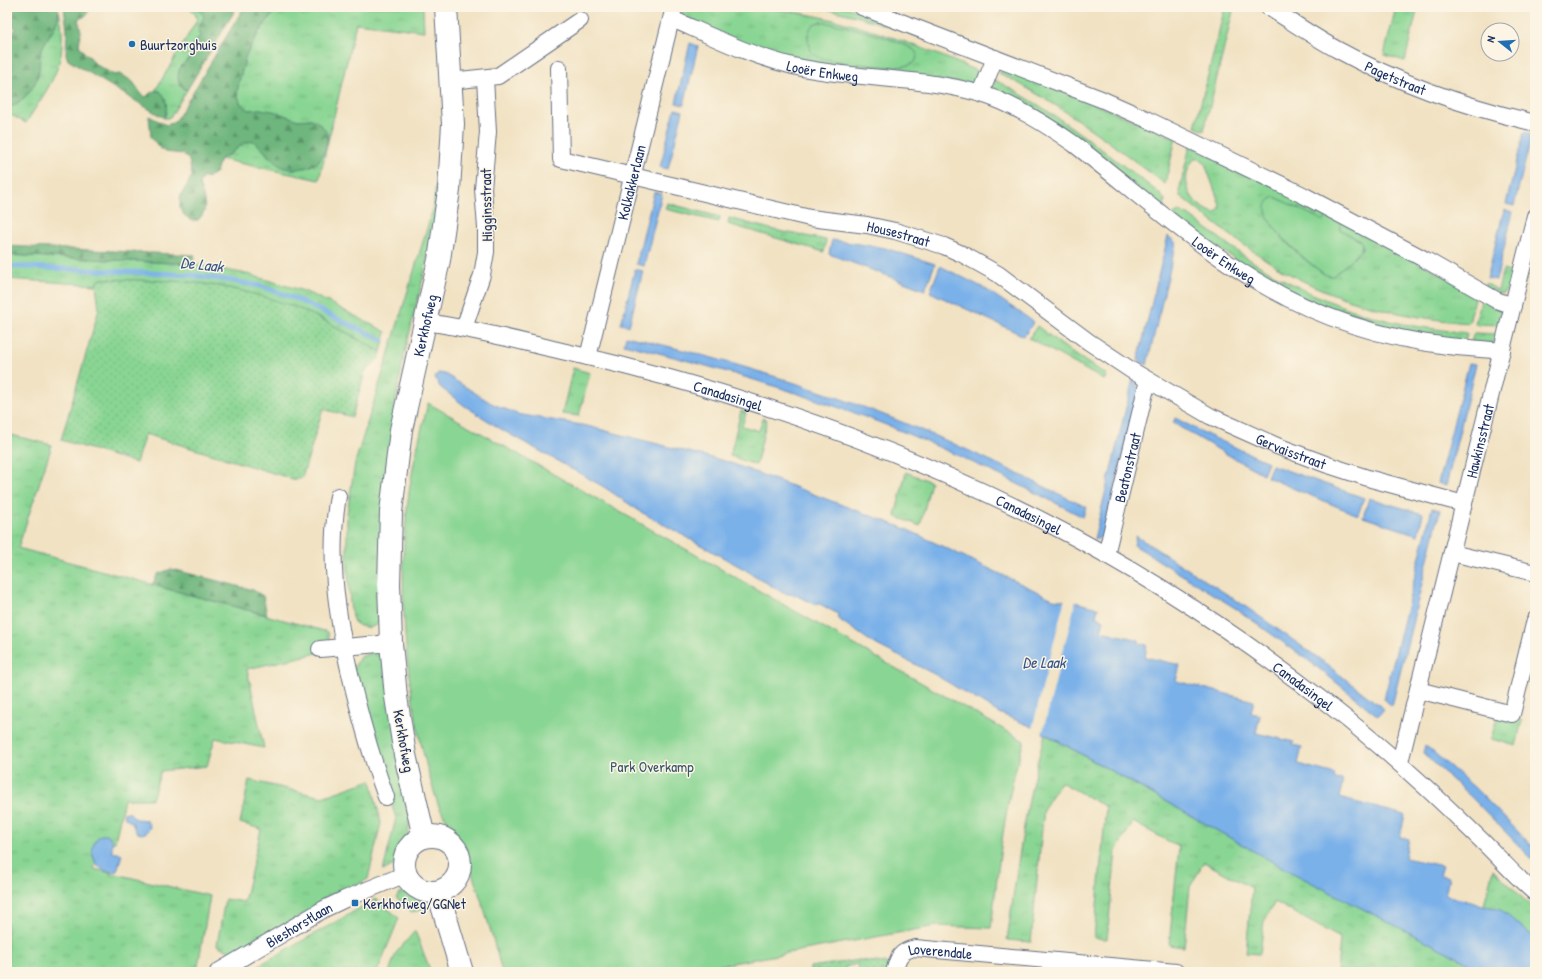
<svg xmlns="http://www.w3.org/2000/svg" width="1542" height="979" viewBox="0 0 1542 979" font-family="'Patrick Hand',sans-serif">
<defs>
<pattern id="grass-tufts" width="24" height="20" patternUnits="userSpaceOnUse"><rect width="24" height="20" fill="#89d593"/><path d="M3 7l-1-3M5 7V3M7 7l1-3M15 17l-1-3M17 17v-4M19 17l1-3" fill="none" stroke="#76b781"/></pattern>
<pattern id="forest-firs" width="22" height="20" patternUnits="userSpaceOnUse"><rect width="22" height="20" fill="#6eb67d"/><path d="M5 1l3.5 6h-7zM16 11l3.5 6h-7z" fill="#5a946a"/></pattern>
<pattern id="garden-dots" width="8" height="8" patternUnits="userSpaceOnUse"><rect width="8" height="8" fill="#89d593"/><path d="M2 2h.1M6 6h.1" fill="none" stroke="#76b781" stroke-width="1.8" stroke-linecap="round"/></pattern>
</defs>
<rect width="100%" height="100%" fill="#fcf5e5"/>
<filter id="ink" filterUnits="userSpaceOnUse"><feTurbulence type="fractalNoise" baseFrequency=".025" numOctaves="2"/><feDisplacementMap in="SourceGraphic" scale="8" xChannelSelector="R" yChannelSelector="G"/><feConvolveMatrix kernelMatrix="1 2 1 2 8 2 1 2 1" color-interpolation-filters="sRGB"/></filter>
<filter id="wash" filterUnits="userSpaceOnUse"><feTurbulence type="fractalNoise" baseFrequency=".012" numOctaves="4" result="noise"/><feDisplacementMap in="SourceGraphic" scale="16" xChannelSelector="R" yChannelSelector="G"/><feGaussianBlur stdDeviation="0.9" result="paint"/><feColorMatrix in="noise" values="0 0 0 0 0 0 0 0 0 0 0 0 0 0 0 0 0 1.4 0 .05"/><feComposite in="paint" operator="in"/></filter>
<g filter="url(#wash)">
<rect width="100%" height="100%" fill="#f1e2c3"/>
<path fill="url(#grass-tufts)" stroke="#528278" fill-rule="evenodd" d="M186,7H196L204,16L203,20L199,26L200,36C194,42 191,48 191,57L182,65L183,89L187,90L171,116L168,118H164C169,108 166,99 160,91H155L197,20C197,14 191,9 186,7Z
M278,7H423L424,31L356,23L319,180L220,159L230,154L244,143L253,141L260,146L269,157L312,119L298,120L260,109L249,110L240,103L237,92L239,82L246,55L259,32Z
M681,7C703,7 726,6 748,7C828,11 908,40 981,73L977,81L973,84L857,72L858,64L889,67L914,50C885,35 851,29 820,22C803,28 808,43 814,55L842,62L841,69L809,64L740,42L682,16L681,12Z
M813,7H846L865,13L981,61L982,63C927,40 872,16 813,7Z
M1225,7H1234L1204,131L1195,127Z
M1396,7H1418L1405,61L1384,55Z
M59,11C63,28 64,53 57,69C50,88 36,106 26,123L7,113V107L14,106L27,95L38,75L39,55L45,41L53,31Z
M1010,69L1176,138L1165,184C1112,144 1059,103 999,73L1004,70Z
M995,80C1055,111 1106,153 1159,193L1165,200L1164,208L994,93L993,88Z
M1190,146L1329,212L1325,221L1266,210C1276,238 1301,257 1324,274L1338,272L1361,250L1363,247L1360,241L1338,228L1343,219L1476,294L1469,323C1406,318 1341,303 1286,272C1248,250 1214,223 1180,196L1179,191ZM1194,159H1199L1204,161L1220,205V209L1215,213C1191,207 1177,180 1194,159Z
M437,174L443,175L435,227L423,278L404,356L395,405L389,468L381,619L378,624L370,628L360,626L354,622L352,617L350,604L347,554V514L355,463L433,209Z
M667,203L720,217L719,222L665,209Z
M1179,211L1188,215C1212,232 1235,251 1260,266C1293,286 1329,303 1365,314C1398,325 1433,329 1467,333L1465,342L1432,338L1351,320L1262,278L1173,216Z
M729,218L774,230L826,240L824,252L728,224Z
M7,255L193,264L247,274L304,291L328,302L386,332L381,352L322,319L297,308L242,291L188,282L102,279L98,281L96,285L7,279Z
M1503,270L1514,273C1511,283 1511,291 1500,294L1484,287L1485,283L1498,290Z
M1482,297L1501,310L1503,317L1501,325L1475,324Z
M1037,326L1071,352L1107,375L1104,380L1029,338Z
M1474,333L1499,334L1493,343L1471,342Z
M573,368L590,373L579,416L562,414Z
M741,411L746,413L742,426L759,431L763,418L767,420L756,465L730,456Z
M7,434L52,445L18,548L328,632L331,650L247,669L264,748L215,738L207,766L161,771L152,799H124L115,842L100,845L94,869L210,896L197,972H7Z
M906,472L931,482L920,526L895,516Z
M375,651L383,655L410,818L407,842L394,865L383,871L396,818L372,744L353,669L360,657Z
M1498,713L1522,720L1516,746L1491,739Z
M1045,734L1289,871L1451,954L1479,970V972H1337L1340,938L1275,902L1264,921L1260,954L1246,953L1252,888L1204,862L1190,887L1184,947L1169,945L1179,847L1133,822L1116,851L1107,939L1094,938L1106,807L1061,782L1044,808L1031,942L1007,940C1017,871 1025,802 1045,734Z
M249,780L322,797L371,780L381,823L368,879L232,953L217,945L225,899L244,902L261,829L240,823Z
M1493,869L1535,910V938L1521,928L1484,905Z
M412,892L421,898L425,909L412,912L396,898L399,893Z
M376,899L399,918L377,972H247Z
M415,931L431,972H389L396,953Z"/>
<path fill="url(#forest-firs)" stroke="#44726e" d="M7,7H58C62,22 47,36 42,49C38,58 41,67 38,76C33,90 22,104 7,107V43L16,28L7,22Z
M64,7H88C89,15 85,17 78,19L81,31L79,45L86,55L90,57L95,64L114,75L119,74L124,76L133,82L142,95L146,97C162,79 171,104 164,118L68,60L66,54L67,29Z
M196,7H237L187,90L180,86L178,78L179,70L182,65L191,57L193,44L200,36L198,31L204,16Z
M244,7H278L259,32L246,55L239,82L237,92L240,103L249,110L260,109L273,111L298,120L312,119C318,122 325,127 327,134C329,141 324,155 319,161C312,168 294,171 284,168C271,162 265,149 253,141L244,143L230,154L220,159L216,172L209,177L202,178L199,184C203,197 210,209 198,220H191L184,215L180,208V197L192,176L189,160L183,154L165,152L158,146L151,137L149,116L166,125L173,123L177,119Z
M7,246L195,255L193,264L7,255Z
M171,569L253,590L263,596L267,615L152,585L158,574Z"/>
<path fill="#89d593" stroke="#528278" d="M820,22C836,23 909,41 917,53C917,56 917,60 914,62C905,71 871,65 858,64L857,72L841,69L842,62C834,60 822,60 815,55C807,51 805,30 814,24C815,23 818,23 820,22Z
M1275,197L1324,221L1329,212L1343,219L1339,229L1360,241L1362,243L1361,250L1333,276H1330L1324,274C1312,265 1241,210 1275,197Z
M428,403L1024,741C1004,801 999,865 991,928L936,926L683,972H502C491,929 477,885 461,843C456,829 443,818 438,804C404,704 393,572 413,468C417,446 423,424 428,403Z"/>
<path fill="url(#garden-dots)" stroke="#528278" d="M102,279C130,280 159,280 187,282C225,285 262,295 297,308C326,320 353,337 381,352L379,358L365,372L352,417L323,409L302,478L296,480L145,434L136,463L61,440L99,309L96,285L98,281Z
M859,960L892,964L891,972H859L857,964L845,967L846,972H819L818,970L810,972V967Z"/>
<path fill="#7ab1e9" stroke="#4a70a4" d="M690,43L698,46L684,105L676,103Z
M675,109L683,111L668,169L660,167Z
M1524,132L1532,134L1514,206L1506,204Z
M654,192L662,194L644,266L636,264Z
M1504,210L1513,212L1496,280L1487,278Z
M1168,236L1176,243L1147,365L1138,360Z
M832,240L885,248L935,264L925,290L829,254Z
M940,266L984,288L1034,322L1024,336L930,292Z
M635,269L643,271L629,326L621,324Z
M626,336C729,360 830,391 928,433C982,455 1034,482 1086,507L1083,517C1017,483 950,450 881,423C797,391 711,366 624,344Z
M1469,363L1476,364L1446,486L1438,483Z
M438,373L445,374L491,403L517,414L587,426L728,462L906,529L1053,599L1075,602L1098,608L1096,617L1103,619L1104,620L1101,631L1139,640V643L1147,645L1145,657L1180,665L1176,681L1254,701L1251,713L1260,715L1256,733L1294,742L1293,745L1302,747L1298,764L1335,774L1334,779L1343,780L1339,798L1405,815L1400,837L1409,839L1405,858L1443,866L1440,875L1449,878L1445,895L1501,910L1535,938V972H1494L1484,967L1479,970L1451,954L1289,871L1053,738L1030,726L999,713L934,674L873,643L837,618L838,614L818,603L817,605L795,595L783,593L744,569L641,512L604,487L504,431L465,406L440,387L435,378Z
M1133,379L1139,390L1103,535L1098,539H1094Z
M1175,418L1210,436L1268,462L1263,474L1219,450L1173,423Z
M1272,465L1364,498L1358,515L1297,490L1267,477Z
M1369,498L1423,514L1418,535L1363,517Z
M1432,508L1440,510L1392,706L1384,699Z
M1136,536L1239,602L1317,657L1384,709L1378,716L1312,663L1235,608L1134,545Z
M1425,745L1475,788L1535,849V862L1470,796L1423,753Z
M126,812L130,813L136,819L147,820L150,827C147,833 143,836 136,832L132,823L124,817L123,814Z
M101,835H107L112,839V852L122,854L117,871C94,877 84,845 101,835Z"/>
<path fill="#f1e2c3" d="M1065,598L1076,600L1042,735L1032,729Z"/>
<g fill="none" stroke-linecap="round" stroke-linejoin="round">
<path stroke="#7ab1e9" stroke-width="5" d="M7,266L192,275L227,280L260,286L294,298L382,340"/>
</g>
</g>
<g filter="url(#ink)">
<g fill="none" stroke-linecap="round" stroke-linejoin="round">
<defs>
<g id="street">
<path d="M862,7L1101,99L1146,119L1303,195L1424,259L1496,300L1513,306"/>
<path id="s1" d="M1268,7C1291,21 1314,37 1338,50C1400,84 1467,107 1535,123"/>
<path id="s2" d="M672,19C711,36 751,56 793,66C854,80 918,76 978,93C1011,102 1047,125 1074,144C1135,191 1193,244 1260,283C1317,317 1383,338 1448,346C1466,348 1484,349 1502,351"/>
<path id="s3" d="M559,68L561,159L810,218L867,225L895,231L944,246L962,254L998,274L1089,342L1131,370L1210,416L1277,446L1328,465L1371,479L1464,504"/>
<path d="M450,81L498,76L580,20"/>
<path d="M981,93L995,58"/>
<path id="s4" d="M426,322C476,329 526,343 575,354C739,392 899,447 1049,524C1149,575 1244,639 1333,708C1383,747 1430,790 1476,835C1496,854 1514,875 1535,893"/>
<path d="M464,328L482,275L486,252V228L483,189L488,132L485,78"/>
<path id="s5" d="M588,357L674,7"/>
<path d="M338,496C328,554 336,609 348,665C358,710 370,753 386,797"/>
<path d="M1452,553L1535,573"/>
<path id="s6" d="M1106,555L1148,380"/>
<path d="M320,649L391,643"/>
<path d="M1418,690L1512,714L1535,620"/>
<path id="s7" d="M1400,762L1535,216"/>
<path id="s8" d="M218,972L324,909L345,899L406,874"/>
<path id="s9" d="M894,972C898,957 900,951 915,948L1176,972"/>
</g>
<g id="secondary">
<circle cx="432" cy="864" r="28"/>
<path id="s10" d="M424,837L405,755L396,697L391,643L389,584L391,512L401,430L439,260L449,190L453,124L446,7"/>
<path d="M438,892L462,972"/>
</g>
</defs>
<use href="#street" stroke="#666e81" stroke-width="18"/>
<use href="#secondary" stroke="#666e81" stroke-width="24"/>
<use href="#street" stroke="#fff" stroke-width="16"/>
<use href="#secondary" stroke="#fff" stroke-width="22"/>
</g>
</g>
<g fill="#1f6fb2" stroke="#fcf5e5" stroke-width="1.5">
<circle cx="132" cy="44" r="4"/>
<rect x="351" y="899" width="8" height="8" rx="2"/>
</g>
<g text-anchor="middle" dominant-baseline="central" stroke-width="3" stroke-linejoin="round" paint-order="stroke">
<g font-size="15" fill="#1b2f5e" stroke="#fcf5e5" text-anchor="start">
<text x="140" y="44">Buurtzorghuis</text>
<text x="363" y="903">Kerkhofweg/GGNet</text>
</g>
<g font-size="15" fill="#1b2f5e" stroke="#fcf5e5">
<text stroke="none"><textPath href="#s2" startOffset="160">Looër Enkweg</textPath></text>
<text stroke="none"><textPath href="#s1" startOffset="146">Pagetstraat</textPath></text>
<text stroke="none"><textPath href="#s5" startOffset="180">Kolkakkerlaan</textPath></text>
<text transform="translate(486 205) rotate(-91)">Higginsstraat</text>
<text stroke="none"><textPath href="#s3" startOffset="437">Housestraat</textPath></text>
<text stroke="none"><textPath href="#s2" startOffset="616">Looër Enkweg</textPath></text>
<text stroke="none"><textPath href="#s10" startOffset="518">Kerkhofweg</textPath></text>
<text stroke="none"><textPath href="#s4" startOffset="311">Canadasingel</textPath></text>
<text stroke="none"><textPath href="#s7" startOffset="331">Hawkinsstraat</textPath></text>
<text stroke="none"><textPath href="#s3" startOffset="889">Gervaisstraat</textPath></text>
<text stroke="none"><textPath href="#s6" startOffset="90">Beatonstraat</textPath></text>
<text stroke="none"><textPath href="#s4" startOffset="635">Canadasingel</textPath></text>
<text stroke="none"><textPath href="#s4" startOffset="959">Canadasingel</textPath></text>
<text transform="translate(404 741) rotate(80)">Kerkhofweg</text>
<text stroke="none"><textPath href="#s8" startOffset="94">Bieshorstlaan</textPath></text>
<text stroke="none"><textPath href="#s9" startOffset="60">Loverendale</textPath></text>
</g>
<g font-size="15" fill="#36586b" stroke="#fcf5e5">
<text x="652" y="766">Park Overkamp</text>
</g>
<g font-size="16" font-style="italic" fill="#385688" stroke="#fcf5e5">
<text transform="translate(202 264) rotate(6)">De Laak</text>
<text x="1044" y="662">De Laak</text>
</g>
</g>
<rect width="1542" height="979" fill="none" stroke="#fcf5e5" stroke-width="24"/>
<g transform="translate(1500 42) rotate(287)"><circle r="19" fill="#fcf5e5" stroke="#a2a6af"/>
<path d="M0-3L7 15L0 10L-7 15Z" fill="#1f6fb2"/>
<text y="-6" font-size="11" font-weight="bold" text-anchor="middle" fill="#1b2f5e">N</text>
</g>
</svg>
